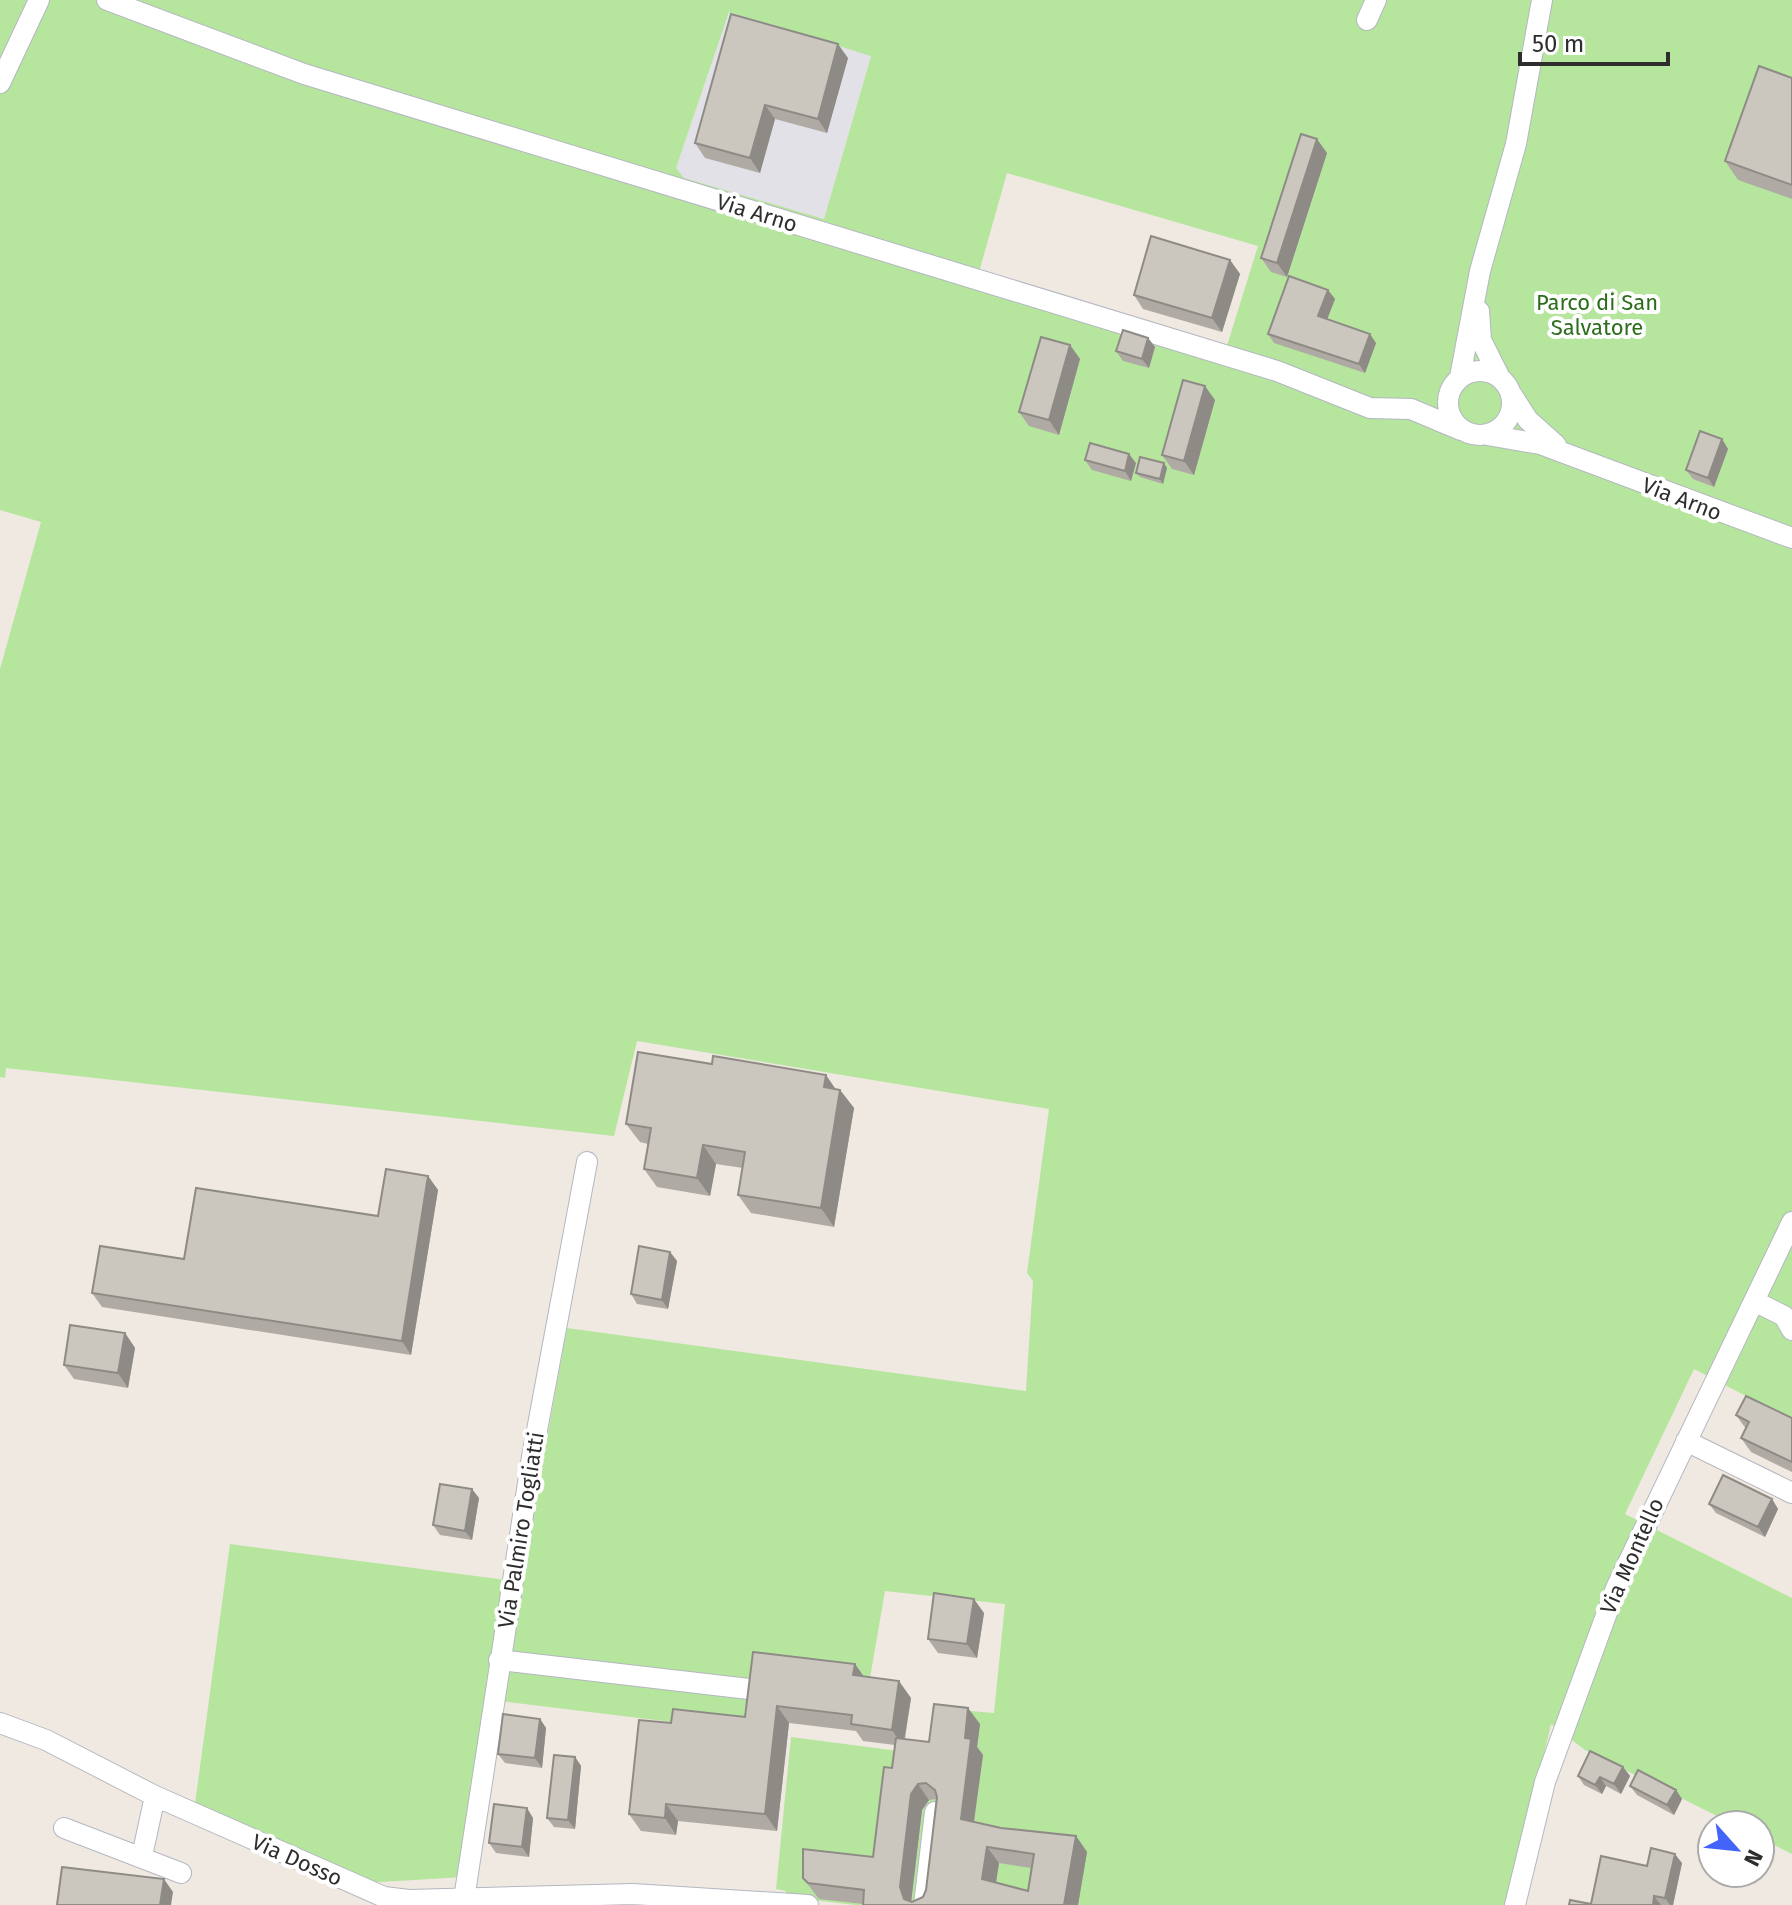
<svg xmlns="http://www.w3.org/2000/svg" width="1792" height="1905" viewBox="0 0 1792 1905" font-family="'Fira Sans',sans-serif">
<rect width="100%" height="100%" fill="#efe9e1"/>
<path fill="#e3e1e8" d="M729,12L871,55L824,219L683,178L676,168Z"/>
<path fill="#b6e59e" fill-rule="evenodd" d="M0,0H1792V1420L1694,1369L1625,1514L1792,1598V1854L1760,1838V1825H1735L1585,1750L1551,1724L1509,1905H856L786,1897V1891L776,1889L791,1737L929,1755L937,1708L994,1713L1005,1604L885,1591L870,1678L754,1732L491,1700L464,1877L363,1883L195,1804L230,1544L521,1582L567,1328L1026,1391L1033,1281L1027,1273L1049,1109L637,1041L614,1136L6,1068L5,1078L0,1077V669L41,522L0,510ZM729,12L871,56L824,219L684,178L676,168ZM1007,173L1258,246L1226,349L979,272Z"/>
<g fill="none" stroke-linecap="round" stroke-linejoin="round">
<defs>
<path id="minor" d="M107,0L304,74L1277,371L1370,408L1411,409L1461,430
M1367,20L1376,0
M0,83L39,0
M1479,311L1481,340L1499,376
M1448 403a32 32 0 1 1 64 0a32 32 0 1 1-64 0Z
M1460,377L1480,271L1516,144L1542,0
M1512,395L1528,420L1556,445
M1487,435L1540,444L1792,538
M1754,1301L1784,1316L1792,1330
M1686,1441L1792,1493
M499,1660L749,1689
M0,1723L46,1740L155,1796L384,1897L409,1900L633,1894L808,1905
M64,1828L181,1873
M142,1856L155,1796
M464,1899L532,1457L587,1162
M924,1905L935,1812
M1515,1905L1545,1782L1616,1588L1792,1222"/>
</defs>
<use href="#minor" stroke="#b4b7c1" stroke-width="22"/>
<use href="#minor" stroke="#fff" stroke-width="20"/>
</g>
<path fill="#afaba4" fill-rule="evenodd" d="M848,58L827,133L775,119L760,173L705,158L695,143Z
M1792,78V199L1738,180L1725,161Z
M1327,153L1287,277L1271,272L1261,258Z
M1230,260L1240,274L1222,332L1143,309L1134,295Z
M1328,290L1335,299L1327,319L1376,343L1365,373L1274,343L1268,334Z
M1148,338L1155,347L1149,368L1123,361L1116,351Z
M1070,345L1080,359L1059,435L1029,426L1019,412Z
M1215,400L1194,475L1172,469L1162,455Z
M1722,439L1728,449L1714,487L1693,479L1686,470Z
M1085,460L1136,463L1131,481L1092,470Z
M1164,463L1167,468L1163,484L1140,477L1136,473Z
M836,1089L840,1090L854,1108L834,1227L751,1213L738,1195L743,1168L716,1164L710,1196L657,1187L644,1169L648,1144L640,1142L626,1124Z
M428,1176L438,1190L411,1355L102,1307L92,1293L184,1259L378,1216Z
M670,1252L677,1261L668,1309L637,1304L631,1294Z
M125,1333L135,1348L128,1388L74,1379L64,1365Z
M1736,1415L1792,1418V1472L1751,1452L1741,1438L1746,1429Z
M479,1498L472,1540L440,1535L433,1525Z
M1772,1499L1778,1509L1765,1537L1716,1513L1709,1504Z
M984,1613L977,1658L938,1653L928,1639Z
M855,1664L863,1676L911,1698L905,1739L929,1742L980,1724L977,1747L983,1755L974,1822L1001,1828L1076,1836L1087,1852L1078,1905L863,1904L819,1899L803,1878L873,1857L892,1768L895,1745L863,1741L856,1731L789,1723L777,1831L678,1821L676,1835L641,1831L629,1814L671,1723L745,1717ZM936,1799L926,1890L923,1897L911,1902L922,1810L929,1800ZM999,1863L1031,1868L1028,1891L996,1883Z
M540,1719L546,1728L542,1768L505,1763L498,1754Z
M575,1757L581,1766L575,1829L554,1827L547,1818Z
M1623,1767L1630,1776L1621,1794L1606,1786L1602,1794L1584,1785L1578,1776Z
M1630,1786L1676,1790L1682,1799L1674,1815L1637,1795Z
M533,1818L529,1857L496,1853L489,1843Z
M1682,1863L1673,1905H1569L1591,1904L1647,1866Z"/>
<path fill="#8e8b86" d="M838,44L848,58L827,133L818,119Z
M765,105L775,119L760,173L750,158Z
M1317,139L1327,153L1287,277L1277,263Z
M1230,260L1240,274L1222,332L1212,318Z
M1328,290L1335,299L1325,325L1318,316Z
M1370,334L1376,343L1365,373L1359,364Z
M1148,338L1155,347L1149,368L1142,359Z
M1070,345L1080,359L1059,435L1049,420Z
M1205,386L1215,400L1194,475L1184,461Z
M1722,439L1728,449L1714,487L1708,478Z
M1129,454L1136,463L1131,481L1125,471Z
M1164,463L1167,468L1163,484L1160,479Z
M826,1075L839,1094L824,1087Z
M840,1090L854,1108L834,1227L821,1208Z
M703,1145L716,1164L710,1196L697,1178Z
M428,1176L438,1190L411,1355L402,1341Z
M670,1252L677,1261L668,1309L662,1300Z
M125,1333L135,1348L128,1388L118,1373Z
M472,1489L479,1498L472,1540L465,1531Z
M1772,1499L1778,1509L1765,1537L1758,1527Z
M974,1599L984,1613L977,1658L967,1644Z
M855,1664L867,1681L853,1675Z
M899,1681L911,1698L903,1747L892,1730Z
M777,1706L789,1723L777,1831L765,1814Z
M968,1708L980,1724L977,1747L983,1755L972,1835L961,1819L965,1738Z
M540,1719L546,1728L542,1768L535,1758Z
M575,1757L581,1766L575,1829L568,1820Z
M1623,1767L1630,1776L1621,1794L1614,1784Z
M1600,1777L1606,1786L1602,1794L1595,1785Z
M918,1784L929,1800L922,1810L911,1903L904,1899L900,1887L911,1794Z
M1676,1790L1682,1799L1674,1815L1667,1805Z
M666,1804L678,1821L676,1835L665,1818Z
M527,1808L533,1818L529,1857L522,1847Z
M1076,1836L1087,1852L1078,1905H1064Z
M987,1847L999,1863L994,1895L982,1879Z
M1675,1854L1682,1863L1673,1905H1670L1665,1898Z
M164,1879L173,1892L171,1905H160Z
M1654,1896L1661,1905H1653Z"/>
<path fill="#cbc7bf" stroke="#8e8b86" stroke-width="2" fill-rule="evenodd" d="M731,14L838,44L818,119L765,105L750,158L695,143Z
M1759,66L1792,78V185L1725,161Z
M1301,134L1317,139L1277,263L1261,258Z
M1151,236L1230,260L1212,318L1134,295Z
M1289,276L1328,290L1318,316L1370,334L1359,364L1268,334Z
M1123,330L1148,338L1142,359L1116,351Z
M1041,337L1070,345L1049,420L1019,412Z
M1183,380L1205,386L1184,461L1162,455Z
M1700,431L1722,439L1708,478L1686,470Z
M1090,443L1129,454L1125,471L1085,460Z
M1140,457L1164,463L1160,479L1136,473Z
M638,1052L712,1064L713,1056L826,1075L824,1087L840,1090L821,1208L738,1195L745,1152L703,1145L697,1178L644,1169L651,1128L626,1124Z
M386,1169L428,1176L402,1341L92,1293L100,1246L184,1259L196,1188L378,1216Z
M639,1246L670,1252L662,1300L631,1294Z
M70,1325L125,1333L118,1373L64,1365Z
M1746,1396L1792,1418V1462L1741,1438L1749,1422L1736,1415Z
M1723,1475L1772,1499L1758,1527L1709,1504Z
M440,1484L472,1489L465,1531L433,1525Z
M934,1593L974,1599L967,1644L928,1639Z
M753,1652L855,1664L853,1675L899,1681L892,1730L851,1724L852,1715L777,1706L765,1814L666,1804L665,1818L629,1814L639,1720L671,1723L673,1709L745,1717Z
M934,1704L968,1708L965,1738L971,1739L961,1819L1001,1828L1076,1836L1064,1905H863L864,1890L808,1883L803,1878V1849L873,1857L884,1767L892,1768L896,1738L929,1742ZM926,1783L935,1790L937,1797L926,1890L923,1897L912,1902L904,1899L900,1887L911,1794L918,1784ZM987,1847L1034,1854L1028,1891L982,1879Z
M503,1714L540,1719L535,1758L498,1754Z
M1590,1751L1623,1767L1614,1784L1600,1777L1595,1785L1578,1776Z
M554,1755L575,1757L568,1820L547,1818Z
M1638,1770L1676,1790L1667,1805L1630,1786Z
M494,1804L527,1808L522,1847L489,1843Z
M1651,1848L1675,1854L1665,1898L1654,1896L1653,1905H1569L1570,1900L1591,1904L1601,1856L1647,1866Z
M62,1867L164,1879L160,1905H57Z"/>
<g text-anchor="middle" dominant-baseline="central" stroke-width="8" stroke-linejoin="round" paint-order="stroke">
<g font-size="22" fill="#2e2e2e" stroke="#fff">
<text transform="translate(757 213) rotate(17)">Via Arno</text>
<text transform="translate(1682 499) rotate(21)">Via Arno</text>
<text transform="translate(521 1530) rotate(-81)">Via Palmiro Togliatti</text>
<text transform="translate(1632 1556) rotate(-66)">Via Montello</text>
<text transform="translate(297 1860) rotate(24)">Via Dosso</text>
</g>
<g font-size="22" fill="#2c6e1b" stroke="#fff">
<text x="1597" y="302">Parco di San<tspan x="1597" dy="25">Salvatore</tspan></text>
</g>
</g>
<g transform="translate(1736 1849) rotate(117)"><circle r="38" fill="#ffffff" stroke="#ababab" stroke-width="2"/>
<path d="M0-6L14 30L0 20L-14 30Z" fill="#4264fb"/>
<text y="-12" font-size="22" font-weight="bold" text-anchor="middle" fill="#2e2e2e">N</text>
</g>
<path d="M1520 52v12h148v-12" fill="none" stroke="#2e2e2e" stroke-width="4"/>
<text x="1532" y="52" font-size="24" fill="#2e2e2e" stroke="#ffffff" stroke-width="6" paint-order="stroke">50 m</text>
</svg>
